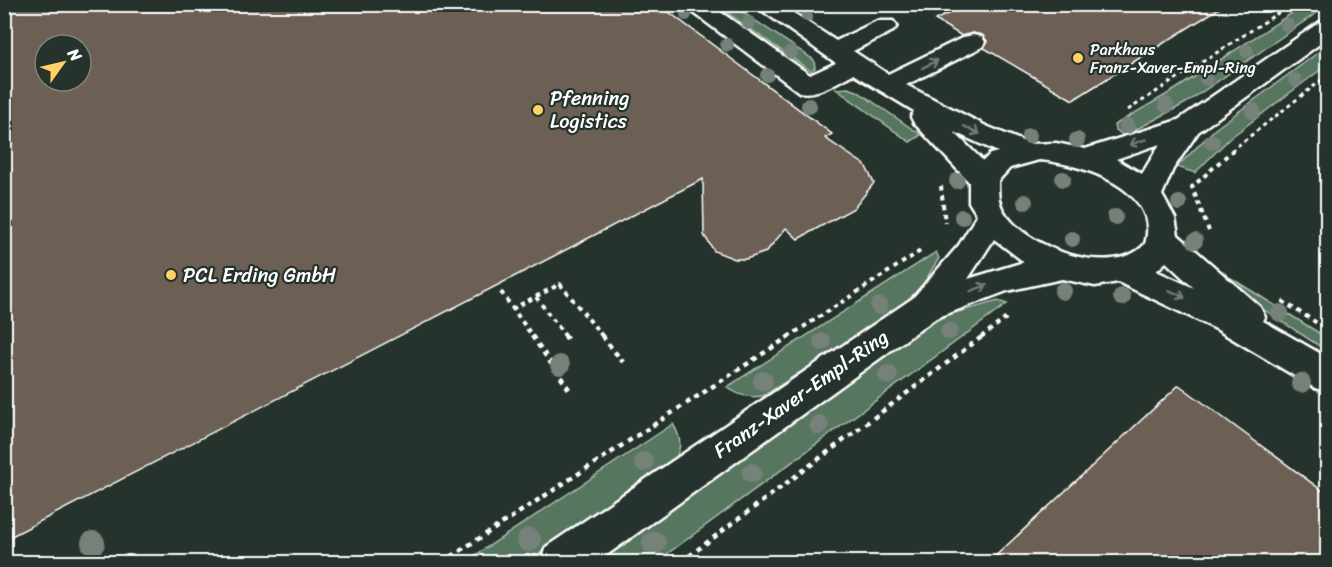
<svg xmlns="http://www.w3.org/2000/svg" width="1332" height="567" viewBox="0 0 1332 567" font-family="Sriracha,sans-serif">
<rect width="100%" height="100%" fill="#26332d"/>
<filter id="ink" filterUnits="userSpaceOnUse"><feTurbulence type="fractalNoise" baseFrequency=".0167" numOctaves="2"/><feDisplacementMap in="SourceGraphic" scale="12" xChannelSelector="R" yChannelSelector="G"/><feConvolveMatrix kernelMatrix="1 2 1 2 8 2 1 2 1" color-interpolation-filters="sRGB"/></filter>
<g filter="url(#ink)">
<path fill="#56765e" stroke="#aabaae" stroke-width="1.5" d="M716,5H732L814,60L815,68L811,71Z
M1304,5H1328L1186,103L1124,136L1115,129L1114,125L1176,89Z
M1327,46V65L1230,138L1195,173L1177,167L1215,129Z
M848,88L857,91L921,135L910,142L836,89Z
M936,252L939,258L916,296L895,312L763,396C748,398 739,396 727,387Z
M1231,278L1327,338V351L1252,302L1231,283Z
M998,301L1007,304L656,562H595L921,330L944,316Z
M673,424C682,439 682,448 673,463L527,562H465Z"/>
<path fill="#6c6155" stroke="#fff" stroke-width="1.5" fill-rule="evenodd" d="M4,4H658L832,134L825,138L865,165L874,183L854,208L798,239L786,228L766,252L746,259H735L714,251L704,235L703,179L4,540ZM45,45H81V81H45Z
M968,4H1226L1073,100L984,48L987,41L982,35L973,33L962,36L935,20Z
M1179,385L1328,495V562H989Z"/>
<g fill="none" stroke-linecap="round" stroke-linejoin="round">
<defs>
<path id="minor" d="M682,4H709L810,75L836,63L753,4H780L836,41L877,21H893L897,26L893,31L853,51L888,74L964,37L973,35L982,37L985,42L982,47L906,85L986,126L1030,144L1056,143L1085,149L1178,120L1320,22L1328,20V38L1198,132L1173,169L1162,195L1175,218L1178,235L1260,307L1265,317L1263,321L1328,358V392L1315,388L1216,329L1118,282L1095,286L1062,279L1007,291L936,318L597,562H540L546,547L913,298L959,245L977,215L969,202V182L914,123L911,117L914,111L853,74C837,82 818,96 799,92ZM954,132L998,152L990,154L983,161ZM1160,144L1142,174L1116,159ZM1039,160C1078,163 1162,188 1145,244C1112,282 1010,244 999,200C998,194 998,187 998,181L1010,168ZM994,239L1024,262L968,279ZM1166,262L1194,288L1156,271Z"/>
</defs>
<use href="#minor" stroke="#fff" stroke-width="5"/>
<path stroke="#fff" stroke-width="3" stroke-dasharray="4 4" stroke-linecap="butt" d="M1128,110L1292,4
M1231,151L1328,75"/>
<path stroke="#fff" stroke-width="4" stroke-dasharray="4.5 4.5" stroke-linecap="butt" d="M941,186L945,223
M1209,231L1192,187L1233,150
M501,292L533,337
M536,297L566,337
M1282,301L1317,323
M512,309L560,284L603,337
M788,337L922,250
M981,337L1009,316"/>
<path stroke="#fff" stroke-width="4.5" stroke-dasharray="5 5" stroke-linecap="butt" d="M532,336L571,392
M565,336L567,339
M602,336L623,362
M443,562L790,336
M681,562L983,336"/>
<use href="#minor" fill="#26332d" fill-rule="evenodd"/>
</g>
<g fill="#748179">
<circle cx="686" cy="15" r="6"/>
<circle cx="807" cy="16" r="6"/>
<circle cx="749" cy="23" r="7"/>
<circle cx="1287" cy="25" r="7"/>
<circle cx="727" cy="45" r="7"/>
<circle cx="1247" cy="51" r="7"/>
<circle cx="791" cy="52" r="7"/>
<circle cx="767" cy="75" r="7"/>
<circle cx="1206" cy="79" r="7"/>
<circle cx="1295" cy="80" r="7"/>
<circle cx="1166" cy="105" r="8"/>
<circle cx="809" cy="106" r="8"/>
<circle cx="1253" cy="111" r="8"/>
<circle cx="1127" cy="126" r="8"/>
<circle cx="1029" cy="136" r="8"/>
<circle cx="1077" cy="140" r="8"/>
<circle cx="1212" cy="142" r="8"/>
<circle cx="1063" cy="179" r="8"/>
<circle cx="957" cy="181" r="8"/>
<circle cx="1025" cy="202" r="8"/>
<circle cx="1179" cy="203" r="8"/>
<circle cx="962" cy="217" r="8"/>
<circle cx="1115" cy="217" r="8"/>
<circle cx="1072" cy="239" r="8"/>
<circle cx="1195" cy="241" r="8"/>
<circle cx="1063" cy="291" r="9"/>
<circle cx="1122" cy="297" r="9"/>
<circle cx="879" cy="306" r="9"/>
<circle cx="1280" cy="313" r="9"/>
<circle cx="949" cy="331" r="9"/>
<circle cx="822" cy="342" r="9"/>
<circle cx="560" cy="365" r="10"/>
<circle cx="888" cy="375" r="10"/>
<circle cx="763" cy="381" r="10"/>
<circle cx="1301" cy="383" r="10"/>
<circle cx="819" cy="425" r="10"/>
<circle cx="644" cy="462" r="10"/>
<circle cx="752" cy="473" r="10"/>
<circle cx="529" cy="540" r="12"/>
<circle cx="93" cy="543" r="12"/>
<circle cx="654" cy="543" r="12"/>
</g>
<defs><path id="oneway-shaft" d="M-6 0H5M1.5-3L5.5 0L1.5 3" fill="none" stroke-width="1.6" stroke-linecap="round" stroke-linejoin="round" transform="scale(1.5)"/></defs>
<g stroke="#727a76">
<use href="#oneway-shaft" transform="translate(930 64) rotate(-27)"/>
<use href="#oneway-shaft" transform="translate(972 130) rotate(25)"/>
<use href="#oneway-shaft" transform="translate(1138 142) rotate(162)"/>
<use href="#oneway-shaft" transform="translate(979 288) rotate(-20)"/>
<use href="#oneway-shaft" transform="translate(1177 294) rotate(25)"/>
</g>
</g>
<g fill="#ffd166" stroke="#26332d" stroke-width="2">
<circle cx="1078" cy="58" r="6"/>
<circle cx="538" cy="110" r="6"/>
<circle cx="171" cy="275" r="6"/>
</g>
<g text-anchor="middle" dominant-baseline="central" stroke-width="4.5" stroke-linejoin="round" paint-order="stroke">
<g font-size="16" fill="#fff" stroke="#26332d" text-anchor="start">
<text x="1090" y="49">Parkhaus<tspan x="1090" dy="18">Franz-Xaver-Empl-Ring</tspan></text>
</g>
<g font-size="20" fill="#fff" stroke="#26332d" text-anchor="start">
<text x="550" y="98">Pfenning<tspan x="550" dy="23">Logistics</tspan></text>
<text x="183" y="275">PCL Erding GmbH</text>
</g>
<g font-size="20" fill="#fff" stroke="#26332d">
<text transform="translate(801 394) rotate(-35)">Franz-Xaver-Empl-Ring</text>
</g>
</g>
<rect width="1332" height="567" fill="none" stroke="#26332d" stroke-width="24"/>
<rect x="12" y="12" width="1308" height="543" fill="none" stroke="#fff" stroke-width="2" filter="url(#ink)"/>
<g transform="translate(63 63) rotate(56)"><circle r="28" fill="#26332d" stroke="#7d8581" stroke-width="1.5"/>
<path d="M0-4.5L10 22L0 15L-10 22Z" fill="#ffd166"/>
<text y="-9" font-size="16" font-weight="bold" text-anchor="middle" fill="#ffffff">N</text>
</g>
</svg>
